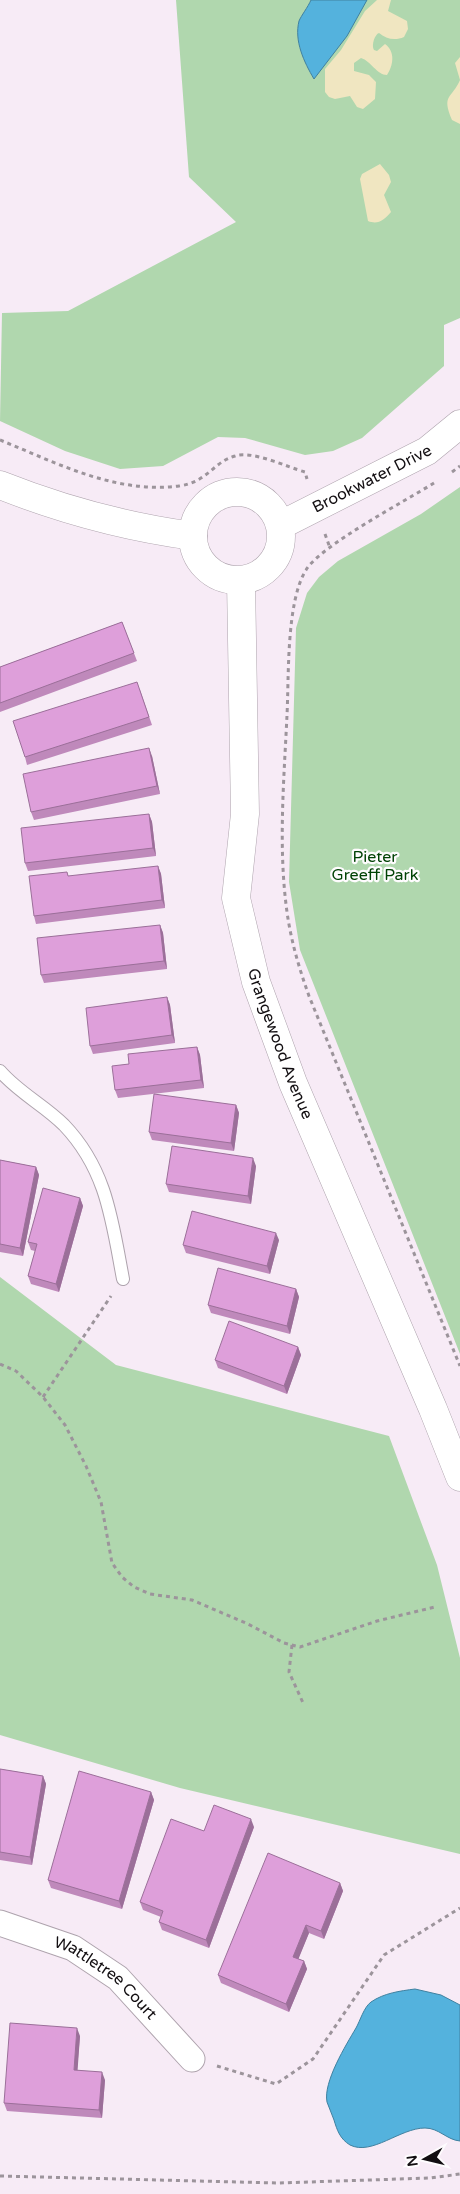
<svg xmlns="http://www.w3.org/2000/svg" width="460" height="2194" viewBox="0 0 460 2194" font-family="'Varela Round',sans-serif">
<rect width="100%" height="100%" fill="#f7ebf6"/>
<path fill="#b0d7ae" d="M176,0H460V318L444,325V366L362,438L333,451L305,455L245,438L218,437L163,466L120,469L65,451L0,421L2,313L68,311L236,222L189,177Z
M460,487V1354L300,950L289,882L296,628L307,593L319,577L338,561L421,514Z
M0,1277L116,1365L389,1436L437,1565L460,1658V1854L180,1788L0,1735Z"/>
<path fill="#f0e6c1" d="M377,0H391L388,11L407,21L408,29L404,37C395,41 386,39 379,33C375,34 371,45 374,50L377,51L385,44C396,52 393,66 387,75C377,75 371,61 361,58L354,63V71L369,75L376,82L375,99L363,109L357,107L350,96L335,99L329,97L325,92V69L341,50L365,11Z
M460,57V124L452,120C441,94 452,99 460,80L455,63Z
M380,164L389,175L391,182L384,195L391,212C384,220 378,225 368,221L360,179L362,174Z"/>
<path fill="#54b2dd" stroke="#4081a0" d="M311,0H367L347,36L314,79C304,62 294,41 299,21C301,16 308,7 311,0Z
M415,1989L441,1995L460,2005V2141C447,2140 439,2128 425,2128C400,2128 372,2156 350,2145C340,2139 337,2130 334,2120C332,2114 329,2108 327,2102C323,2082 346,2045 356,2028C360,2021 364,2007 371,2002C384,1993 400,1991 415,1989Z"/>
<g fill="none" stroke-linecap="round" stroke-linejoin="round">
<defs>
<path id="service" d="M0,1071C19,1093 44,1105 64,1125C107,1170 112,1221 123,1279"/>
<g id="minor">
<path id="s1" d="M0,1923L73,1948L118,1978L192,2059"/>
</g>
<g id="tertiary">
<path d="M0,485C63,510 126,527 193,536"/>
<circle cx="237" cy="536" r="44"/>
<path id="s2" d="M281,525L427,451L460,424"/>
<path id="s3" d="M241,581L245,814L236,898L256,982L293,1083L433,1409L460,1477"/>
</g>
</defs>
<use href="#service" stroke="#aea3ad" stroke-width="14"/>
<use href="#minor" stroke="#aea3ad" stroke-width="27"/>
<use href="#tertiary" stroke="#aea3ad" stroke-width="29"/>
<path stroke="#9c949b" stroke-width="3" stroke-dasharray="4 4" stroke-linecap="butt" d="M0,440C57,463 115,494 179,486C208,482 213,462 235,456C252,450 287,467 305,472L307,479
M452,472L460,466
M434,483C407,500 320,546 306,570C286,602 289,677 287,715C284,780 278,847 287,912C291,941 299,968 309,996L460,1366
M325,534L330,548
M0,1364L16,1371L43,1397L65,1425L86,1466L101,1502L112,1563L122,1577L134,1587L150,1594L192,1600L248,1624L284,1643L300,1647L377,1621L435,1607
M43,1397L111,1296
M292,1645L289,1672L304,1705
M217,2066L276,2084L313,2059L384,1955L460,1908
M0,2176L278,2183L430,2178L460,2174"/>
<use href="#service" stroke="#fff" stroke-width="12"/>
<use href="#minor" stroke="#fff" stroke-width="25"/>
<use href="#tertiary" stroke="#fff" stroke-width="28"/>
</g>
<path fill="#bf89bb" d="M122,622L137,661L0,712V667Z
M140,690L152,725L27,765L25,757Z
M152,756L160,794L34,820L31,812Z
M149,814L152,822L156,856L28,871L25,863Z
M158,866L161,874L165,908L36,924L34,916Z
M160,925L163,933L167,969L44,983L41,975Z
M167,997L170,1005L175,1043L93,1054L90,1046Z
M197,1047L200,1055L204,1088L118,1098L115,1090L129,1064Z
M236,1105L239,1113L234,1151L152,1140L149,1132Z
M0,1160L36,1167L39,1175L23,1256L0,1252Z
M256,1166L251,1204L169,1192L166,1184Z
M80,1198L83,1206L59,1292L31,1284L28,1276L35,1251L31,1250L28,1242Z
M279,1240L270,1274L186,1253L183,1245Z
M296,1289L299,1297L290,1334L211,1313L208,1305Z
M298,1347L301,1355L287,1394L218,1368L215,1360Z
M0,1769L43,1776L46,1784L32,1865L0,1860Z
M151,1792L154,1800L122,1909L51,1888L48,1880Z
M254,1827L209,1948L162,1930L159,1922L161,1917L143,1910L140,1902L204,1831Z
M340,1883L343,1891L324,1939L309,1933L298,1959L304,1961L307,1969L289,2012L221,1983L218,1975Z
M80,2036L77,2070L105,2080L102,2118L7,2111L4,2103Z"/>
<path fill="#9b6f99" d="M149,748L152,756L160,794L157,786Z
M149,814L152,822L156,856L153,848Z
M158,866L161,874L165,908L162,900Z
M160,925L163,933L167,969L164,961Z
M167,997L170,1005L175,1043L172,1035Z
M197,1047L200,1055L204,1088L201,1080Z
M236,1105L239,1113L234,1151L231,1143Z
M253,1158L256,1166L251,1204L248,1196Z
M36,1167L39,1175L23,1256L20,1248Z
M80,1198L83,1206L59,1292L56,1284Z
M276,1233L279,1240L270,1274L267,1266Z
M296,1289L299,1297L290,1334L287,1326Z
M298,1347L301,1355L287,1394L284,1386Z
M43,1776L46,1784L32,1865L30,1857Z
M151,1792L154,1800L122,1909L119,1901Z
M251,1819L254,1827L209,1948L206,1940Z
M340,1883L343,1891L324,1939L321,1931Z
M306,1925L309,1933L296,1965L293,1957Z
M304,1961L307,1969L289,2012L286,2004Z
M77,2028L80,2036L77,2078L74,2070Z
M102,2072L105,2080L102,2118L99,2110Z"/>
<path fill="#de9fda" stroke="#9b6f99" d="M122,622L134,653L0,703V667Z
M137,682L149,717L25,757L13,721Z
M149,748L157,786L31,812L23,774Z
M149,814L153,848L25,863L21,828Z
M158,866L162,900L34,916L29,876L67,872L68,876Z
M160,925L164,961L41,975L37,938Z
M167,997L172,1035L90,1046L86,1008Z
M197,1047L201,1080L115,1090L112,1066L129,1064L128,1054Z
M154,1094L236,1105L231,1143L149,1132Z
M172,1146L253,1158L248,1196L166,1184Z
M0,1160L36,1167L20,1248L0,1244Z
M43,1188L80,1198L56,1284L28,1276L37,1244L28,1242Z
M192,1211L276,1233L267,1266L183,1245Z
M218,1268L296,1289L287,1326L208,1305Z
M229,1321L298,1347L284,1386L215,1360Z
M0,1769L43,1776L30,1857L0,1852Z
M79,1771L151,1792L119,1901L48,1880Z
M214,1805L251,1819L206,1940L159,1922L163,1911L140,1902L171,1819L204,1831Z
M268,1853L340,1883L321,1931L306,1925L293,1957L304,1961L286,2004L218,1975Z
M10,2023L77,2028L74,2070L102,2072L99,2110L4,2103Z"/>
<g text-anchor="middle" dominant-baseline="central" stroke-width="4.5" stroke-linejoin="round" paint-order="stroke">
<g font-size="16" fill="#120e11" stroke="#fefcfe">
<text stroke="none"><textPath href="#s2" startOffset="102">Brookwater Drive</textPath></text>
<text stroke="none"><textPath href="#s3" startOffset="470">Grangewood Avenue</textPath></text>
<text stroke="none"><textPath href="#s1" startOffset="121">Wattletree Court</textPath></text>
</g>
<g font-size="16" fill="#004204" stroke="#fefcfe">
<text x="375" y="857">Pieter<tspan x="375" dy="18">Greeff Park</tspan></text>
</g>
</g>
<g transform="translate(425 2159) rotate(262)" stroke="#fefcfe" stroke-width="4" paint-order="stroke">
<path d="M0-4L9 19L0 12L-9 19Z" fill="#120e11"/>
<text y="-8" font-size="14" font-weight="bold" text-anchor="middle" fill="#120e11">N</text>
</g>
</svg>
